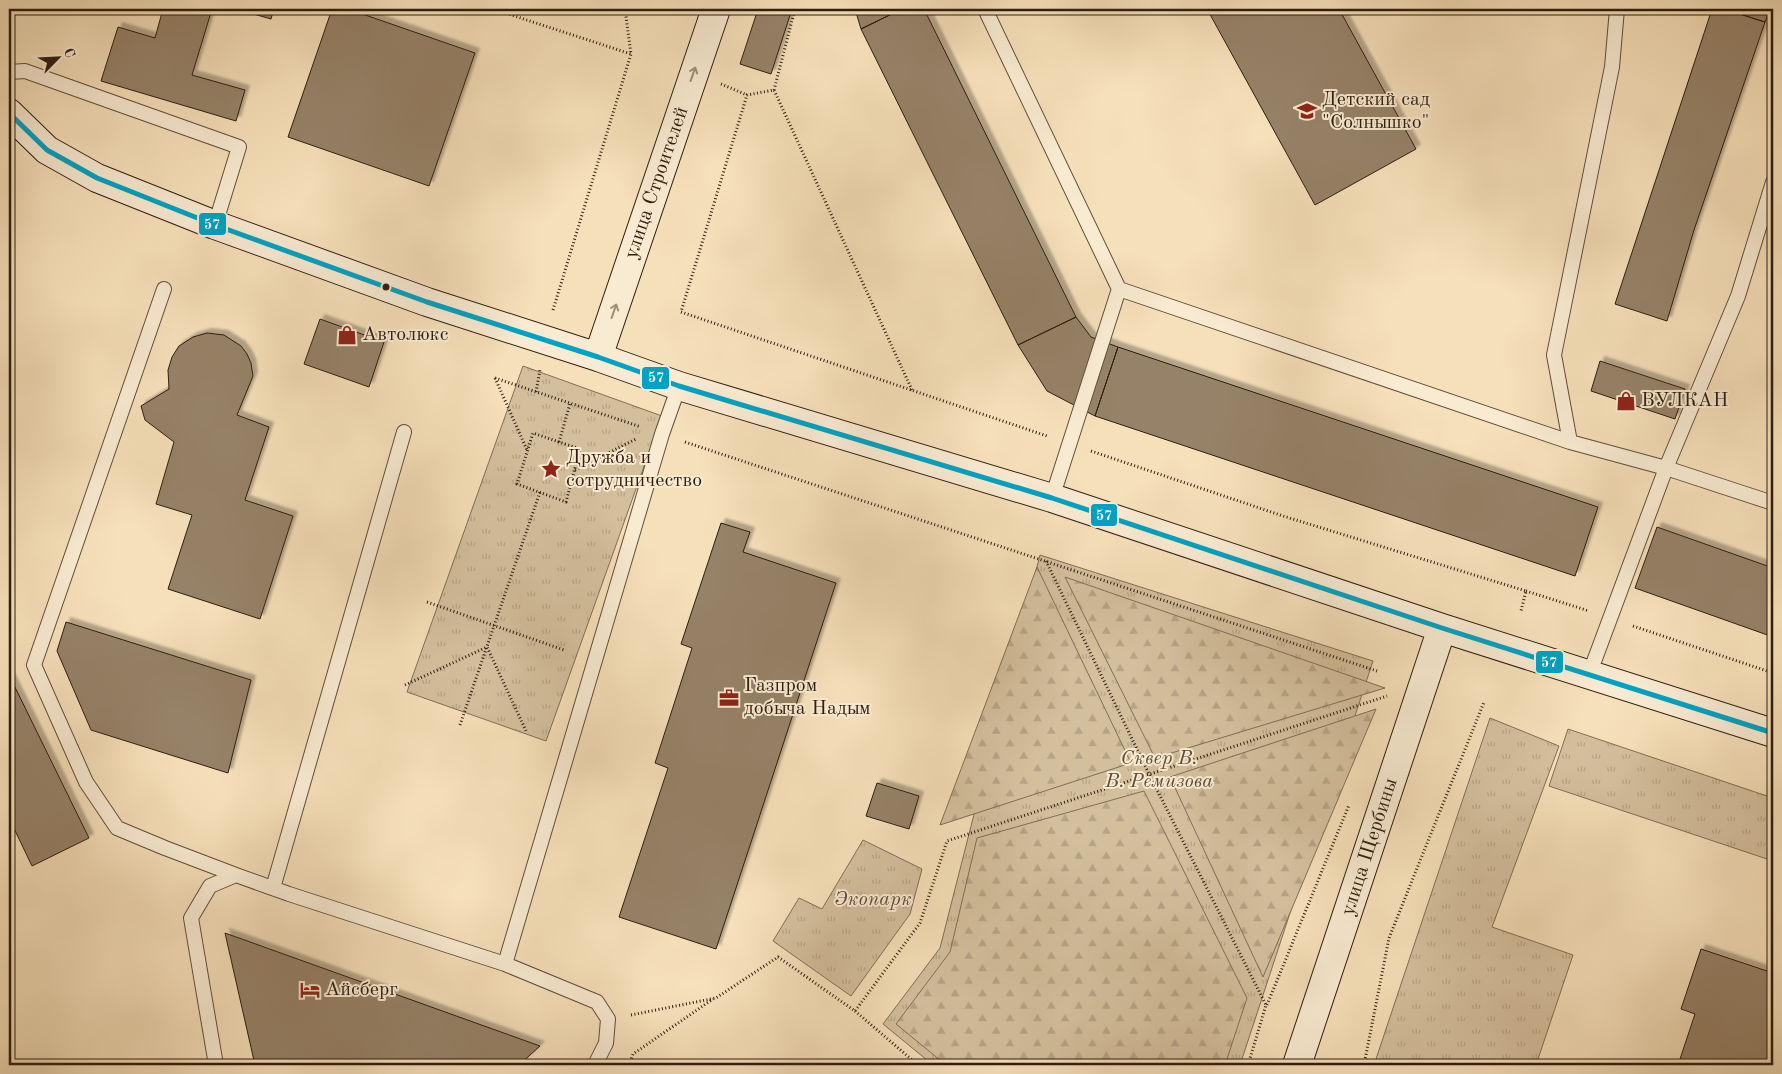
<svg xmlns="http://www.w3.org/2000/svg" width="1782" height="1074" viewBox="0 0 1782 1074" font-family="'Old Standard TT',serif">
<defs>
<pattern id="grass-tufts" width="24" height="20" patternUnits="userSpaceOnUse" patternTransform="scale(1.25)"><rect width="24" height="20" fill="#d4bf9d"/><path d="M3 7l-1-3M5 7V3M7 7l1-3M15 17l-1-3M17 17v-4M19 17l1-3" fill="none" stroke="#b6a486"/></pattern>
<pattern id="forest-firs" width="22" height="20" patternUnits="userSpaceOnUse" patternTransform="scale(1.25)"><rect width="22" height="20" fill="#d4bf9d"/><path d="M5 1l3.5 6h-7zM16 11l3.5 6h-7z" fill="#b6a486"/></pattern>
<filter id="shadow"><feDropShadow dx="4.5" dy="-4.5" stdDeviation="1" flood-color="#0004"/></filter>
</defs>
<rect width="100%" height="100%" fill="#f6e0ba"/>
<filter id="stains"><feTurbulence type="fractalNoise" baseFrequency=".004" numOctaves="4"/><feColorMatrix values="0 0 0 0 .2 0 0 0 0 .09 0 0 0 0 .02 0 0 0 .5 -.17"/></filter>
<radialGradient id="worn" r=".72"><stop offset=".6" stop-color="#630" stop-opacity="0"/><stop offset="1" stop-color="#630" stop-opacity=".3"/></radialGradient>
<path fill="url(#grass-tufts)" stroke="#816e56" d="M523,366L662,416L546,741L407,692Z
M1040,555L1373,661L1240,1065H933L883,1024L940,948Z
M1490,718L1559,746L1492,927L1573,955L1536,1065H1374Z
M1568,729L1773,798V861L1549,786Z
M863,840L922,869L910,914L851,996L773,941L799,898L822,909Z"/>
<path fill="url(#forest-firs)" stroke="#816e56" d="M1037,567L1131,763L940,825Z
M1065,577L1385,688L1155,758Z
M1376,709L1263,977L1170,777Z
M1144,791L1247,998L1225,1065H946L896,1024L950,952L977,838Z"/>
<path fill="#968268" stroke="#2e1d0f" filter="url(#shadow)" d="M163,9H212L192,75L245,90L236,121L101,81L118,27L155,38Z
M236,9H274L271,19Z
M332,9H348L475,53L429,186L288,137Z
M758,9H792L771,74L740,64Z
M855,9H902L861,29Z
M902,9H924L1076,317L1018,345L861,29Z
M1207,9H1339L1416,149L1315,205Z
M1712,9H1724L1765,22L1694,230L1667,321L1615,304Z
M1724,9H1770L1765,22Z
M1076,317L1091,337L1118,347L1095,416L1047,391L1018,345Z
M320,319L384,342L369,387L304,364Z
M207,333L224,335L241,346L247,354L251,363L253,376L237,415L269,427L245,500L293,516L260,619L168,589L192,515L156,504L174,442L145,420L141,406L169,389L168,370L172,357L179,346L193,337Z
M1118,347L1598,507L1575,576L1095,416Z
M1600,361L1685,389L1675,419L1591,391Z
M721,523L750,532L743,552L836,583L716,949L619,917L668,768L655,763L692,648L681,644Z
M1657,527L1773,568V637L1635,588Z
M66,622L251,680L228,773L91,730L57,651Z
M9,675L89,838L32,866L9,818Z
M877,783L919,796L909,829L866,816Z
M225,933L540,1046L519,1065H255Z
M1701,949L1773,973V1065H1678L1695,1014L1681,1009Z"/>
<g fill="none" stroke-linecap="round" stroke-linejoin="round">
<defs>
<path id="lane" d="M985,9L1119,289L1052,498
M9,72L25,71L239,147L215,225
M164,289L34,665L86,782L117,828L165,848L236,875
M1119,289L1570,442L1666,468L1773,503
M1570,442L1554,355L1612,67L1617,9
M1589,675L1666,468L1738,296L1773,182
M273,888L404,432
M505,964L662,434L679,386
M216,1065L191,918L210,886L236,875L289,894L505,964L597,1002L608,1019L606,1043L595,1065"/>
<path id="secondary" d="M9,113L47,150L97,178L215,225L427,302L598,357L679,386L1052,498L1442,628L1773,733
M598,357L716,9
M1297,1065L1442,628"/>
</defs>
<use href="#lane" stroke="#604e3a" stroke-width="16"/>
<use href="#secondary" stroke="#2e1d0f" stroke-width="30"/>
<path stroke="#2e1d0f" stroke-width="3" stroke-dasharray="1 2.5" stroke-linecap="butt" d="M493,9L631,54
M721,84L747,95
M774,90L795,9
M553,310L631,54L625,9
M495,378L641,427
M495,378L527,450
M912,390L774,90L747,95L681,312L1047,436
M536,392L540,370
M559,442L533,433L517,484L566,502L580,449L559,442L570,404
M685,442L1377,671
M1091,451L1283,516L1526,591L1521,611
M575,470L636,439
M1046,561L1149,774L1266,1005L1248,1065
M1526,591L1589,611
M427,602L564,650
M1633,626L1773,673
M405,685L487,647L527,733
M460,725L540,492
M1267,1005L1349,805
M855,1011L918,1065
M631,1015L716,998L778,957L855,1011L920,923L947,841L1387,696
M629,1065L633,1054L713,999
M1364,1065L1389,938L1484,702"/>
<use href="#lane" stroke="#f9ebd2" stroke-width="14"/>
<use href="#secondary" stroke="#f9ebd2" stroke-width="28"/>
<defs>
<path id="bus-1" d="M9,113L47,150L97,178L215,225L427,302L598,357L679,386L1052,498L1442,628L1773,733"/>
</defs>
<use href="#bus-1" stroke="#f9ebd2" stroke-width="9"/>
<use href="#bus-1" stroke="#02a2c4" stroke-width="5"/>
</g>
<defs><path id="oneway-shaft" d="M-6 0H5M1.5-3L5.5 0L1.5 3" fill="none" stroke-width="1.6" stroke-linecap="round" stroke-linejoin="round" transform="scale(1.25)"/></defs>
<g stroke="#9e8e7a">
<use href="#oneway-shaft" transform="translate(693 74) rotate(-71)"/>
<use href="#oneway-shaft" transform="translate(614 311) rotate(-71)"/>
</g>
<defs>
<symbol id="school-bare" viewBox="-9 -9 18 18"><path d="M0-5L7-2L0 1L-7-2ZM-4 1L0 2.5L4 1V4Q0 6-4 4Z" fill="#8f2418" stroke="#f9ebd2" stroke-width="2.5" paint-order="stroke"/></symbol>
<symbol id="shop-bare" viewBox="-9 -9 18 18"><path d="M-5-2.5h2.3a2.7 3.5 0 0 1 5.4 0H5L5.5 6h-11ZM-1.5-2.5h3a1.5 2.3 0 0 0-3 0Z" fill="#8f2418" stroke="#f9ebd2" stroke-width="2.5" paint-order="stroke"/></symbol>
<symbol id="sight-bare" viewBox="-9 -9 18 18"><path d="M0-6L1.8-2.2L6-1.7L2.9 1.2L3.7 5.4L0 3.3L-3.7 5.4L-2.9 1.2L-6-1.7L-1.8-2.2Z" fill="#8f2418" stroke="#f9ebd2" stroke-width="2.5" paint-order="stroke"/></symbol>
<symbol id="office-bare" viewBox="-9 -9 18 18"><path d="M-6-3h4V-5.5h4V-3h4V5H-6ZM-1-4.5V-3h2v-1.5ZM-6 0V1H6V0Z" fill="#8f2418" stroke="#f9ebd2" stroke-width="2.5" paint-order="stroke"/></symbol>
<symbol id="hotel-bare" viewBox="-9 -9 18 18"><path d="M-6-4.5h1.5V1H6V5H4.5V3h-9V5H-6ZM-4 0a1.8 1.8 0 1 1 3.6 0ZM.5 0V-2.5h3Q6-2.5 6 0Z" fill="#8f2418" stroke="#f9ebd2" stroke-width="2.5" paint-order="stroke"/></symbol>
</defs>
<g fill-rule="evenodd">
<use href="#school-bare" x="1293" y="97" width="28" height="28"/>
<use href="#shop-bare" x="333" y="321" width="28" height="28"/>
<use href="#shop-bare" x="1612" y="387" width="28" height="28"/>
<use href="#sight-bare" x="537" y="455" width="28" height="28"/>
<use href="#office-bare" x="715" y="684" width="28" height="28"/>
<use href="#hotel-bare" x="296" y="976" width="28" height="28"/>
</g>
<circle fill="#2e1d0f" stroke="#f9ebd2" stroke-width="2" cx="386" cy="287" r="4.5"/>
<g text-anchor="middle" dominant-baseline="central" stroke-width="4" stroke-linejoin="round" paint-order="stroke">
<g font-size="20" fill="#2e1d0f" stroke="#f9ebd2" text-anchor="start">
<text x="1322" y="100">Детский сад<tspan x="1322" dy="23">"Солнышко"</tspan></text>
<text x="362" y="335">Автолюкс</text>
<text x="1641" y="401">ВУЛКАН</text>
<text x="566" y="458">Дружба и<tspan x="566" dy="23">сотрудничество</tspan></text>
<text x="744" y="686">Газпром<tspan x="744" dy="23">добыча Надым</tspan></text>
<text x="325" y="990">Айсберг</text>
</g>
<g font-size="20" fill="#2e1d0f" stroke="#f9ebd2">
<text transform="translate(657 183) rotate(-71)">улица Строителей</text>
<text transform="translate(1370 847) rotate(-72)">улица Щербины</text>
</g>
<g font-size="20" font-style="italic" fill="#604e3a" stroke="#f9ebd2">
<text x="1159" y="759">Сквер В.<tspan x="1159" dy="23">В. Ремизова</tspan></text>
<text x="873" y="900">Экопарк</text>
</g>
</g>
<g stroke="#f9ebd2" stroke-width="2">
<rect x="198" y="212" width="29" height="24" rx="5" fill="#02a2c4"/>
<rect x="641" y="366" width="29" height="24" rx="5" fill="#02a2c4"/>
<rect x="1090" y="503" width="28" height="24" rx="5" fill="#02a2c4"/>
<rect x="1535" y="650" width="29" height="24" rx="5" fill="#02a2c4"/>
</g>
<g font-size="14" text-anchor="middle" font-weight="bold" fill="#fff">
<text x="212" y="229">57</text>
<text x="656" y="382">57</text>
<text x="1104" y="520">57</text>
<text x="1549" y="667">57</text>
</g>
<rect width="1782" height="1074" fill="none" stroke="#f6e0ba" stroke-width="30"/>
<rect x="10" y="10" width="1762" height="1054" fill="none" stroke="#2e1d0f" stroke-width="2.5"/>
<rect x="15" y="15" width="1752" height="1044" fill="none" stroke="#2e1d0f"/>
<g transform="translate(58 58) rotate(66)" stroke="#f9ebd2" stroke-width="4" paint-order="stroke">
<path d="M0-4L9 19L0 12L-9 19Z" fill="#2e1d0f"/>
<text y="-8" font-size="14" font-weight="bold" text-anchor="middle" fill="#2e1d0f">С</text>
</g>
<rect width="100%" height="100%" filter="url(#stains)"/>
<rect width="100%" height="100%" fill="url(#worn)"/>
</svg>
